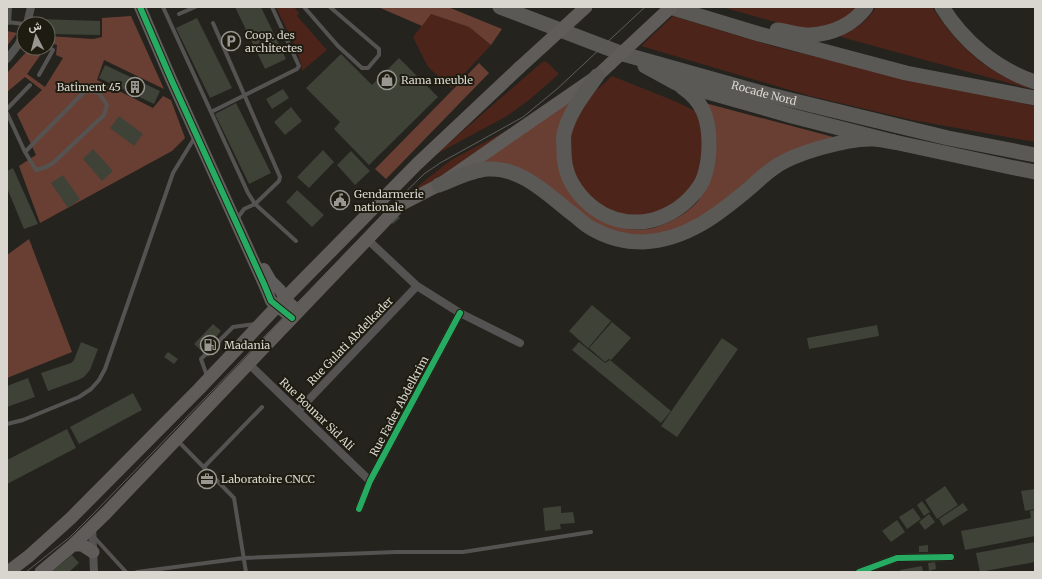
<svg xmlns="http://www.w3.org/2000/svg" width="1042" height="579" viewBox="0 0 1042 579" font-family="Merriweather,Vazirmatn,serif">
<rect width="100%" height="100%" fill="#24231e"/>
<path fill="#4c241a" d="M276,7H294L299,13L297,16L327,50L302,71C301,52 284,25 276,7Z
M722,7H858L852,13L834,25L803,30Z
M876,7H932C950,35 973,60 1003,76C1013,81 1023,85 1034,90L841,37L840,35C855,30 868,21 876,7Z
M431,14L469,27L491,45L451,88L428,67L413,37Z
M673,16L776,47L877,72L1035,106V142L912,120L810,96L641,46Z
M545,61L548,63L559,74L529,100L507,116L435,155L541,63Z
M612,76L677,102L695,111L700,119L703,136L702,165L696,180L688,192L656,215L625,217L594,204L571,170V130L590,96Z
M508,130L473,158L404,200L423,182L451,160Z"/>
<path fill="#6a3f33" d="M378,7H448L502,29L491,45L469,27L431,14L422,26Z
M131,16L164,89L104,60L97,80L153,108L163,96L171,100L185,138L172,151L40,223L19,166L36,155L17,114L42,90L25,77L7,92V73L30,48L44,50L27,74L45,87L63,58L56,55L57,45L48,42V36L93,39L102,37V18Z
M7,31L17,33L7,46Z
M479,63L489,73L386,179L375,169Z
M577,97L568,112L565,182L628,229C637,230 645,230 653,228C671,223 697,209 704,191C710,177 712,161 716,146C717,131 711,118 705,103L837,138L674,232L631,237L603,229L540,182L473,166Z
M29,239L72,352L7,378V255Z"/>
<path fill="#3f4237" d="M235,7H261L286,59L265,69Z
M197,18L232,88L210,98L176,28Z
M39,19L100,21V35L48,34V24H39Z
M341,54L372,85L399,58L438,97L369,165L334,129L340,122L306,88Z
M105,65L160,91L154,104L99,78Z
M283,89L289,98L272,109L266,99Z
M236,103L271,173L249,184L215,114Z
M291,107L302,121L285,135L274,122Z
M119,116L143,134L134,146L110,128Z
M93,149L113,171L102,181L83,159Z
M323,150L334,162L309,188L297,177Z
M351,151L370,171L355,185L337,165Z
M13,168L38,224L24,229L7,188V171Z
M63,175L80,199L68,208L51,183Z
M297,190L324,215L312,227L286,202Z
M396,214L400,218L393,224L389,220Z
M592,305L611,321L588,348L569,331Z
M612,322L631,338L611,360L609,359L605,362L589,348Z
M213,324L221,331L216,337L222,342L208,357L194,344Z
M877,325L879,336L809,349L807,338Z
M722,338L738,349L677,437L661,426Z
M81,342L98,349L90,370L84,377L78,380L48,391L41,373L71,363L74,360Z
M579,342L605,363L610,360L671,411L661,423L572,350Z
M168,352L178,359L174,364L164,357Z
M28,378L35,397L7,407V386Z
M133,393L142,410L79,444L70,427Z
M67,429L76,448L7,484V460Z
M945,486L958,505L937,519L925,500Z
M1035,489V509L1025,511L1021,491Z
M922,501L930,512L924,516L917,505Z
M963,503L968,510L943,526L939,519Z
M561,506V513L573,512L575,523L560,524L561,529L545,531L543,508Z
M913,508L921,519L907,529L899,517Z
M1035,510V536L965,550L961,531L1031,518L1030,511Z
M929,514L935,522L925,530L919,522Z
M897,520L905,532L891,542L882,531Z
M1035,542V562L980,572L976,553Z
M928,545V552H919V546Z
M72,555L79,563L69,572H51Z
M935,562L936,569L929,571L928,563Z
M922,566L923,572H901L900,570Z"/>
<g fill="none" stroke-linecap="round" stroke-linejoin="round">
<path stroke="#555352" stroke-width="4" d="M163,7L248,193L255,204L296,241
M304,7L338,46L362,68H368L379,55V49L330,7
M179,14L195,7
M7,22L24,24
M9,23L10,7
M213,23L280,177L279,181L255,204L244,209L239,216
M39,75L53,50L48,47
M7,109L30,85
M211,112L297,69L299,66L272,7
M7,113L25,152L36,170L46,167L53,163L104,115L107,105L99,93L91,91L84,92L25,152
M207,376L201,359L233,327L255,324
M7,424L23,420L79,397L91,389L99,380L105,369L173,173L195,137
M178,441L234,498L246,572
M204,467L262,407
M94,537L126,572
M137,572L244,558L396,552H463L591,532"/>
<path stroke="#555352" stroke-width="8" d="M27,24L31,7
M7,59L18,45L24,33
M367,239L417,286L460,313L520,343
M249,364L370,481
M298,411L417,286
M359,509L370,481L460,313
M92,526L94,572
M859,572L897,558L951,557"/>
<path stroke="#605e5c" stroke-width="12" d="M140,7L171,79L264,284L271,301L292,318
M264,269L271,281L280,290L286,300L298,311"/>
<path stroke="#5f5c5a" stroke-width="13" d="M73,545H82L93,552
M8,572L29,556L71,518L199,389L285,298L417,164L519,68
M41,572L73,545L106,513L400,205L439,185L597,76L610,64"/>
<g stroke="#5b5955" stroke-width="15">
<path id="s1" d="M500,7L623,54L766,94L948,138L1035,155"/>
<path d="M670,7L759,34L906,73L1035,98"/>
<path d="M942,7C963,41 996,69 1035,82"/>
<path d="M777,30C787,31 799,35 810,35C832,34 853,25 866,7"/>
<path d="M645,66L676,83L792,116L894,142L1010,167L1035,172"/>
<path d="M597,76C585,93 569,112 564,134C563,139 564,146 564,152C564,189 597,221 634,222C654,223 675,213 689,199C695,193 703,183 705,174C708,164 709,154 709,144C709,119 703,101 682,87"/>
<path d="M439,185C455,179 471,170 488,169C522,167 549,196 574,215C579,219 585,225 591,228C606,237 625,242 643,242C687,240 719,214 751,187C759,180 766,173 775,167C795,153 848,138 873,139C880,139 887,141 894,142"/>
</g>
<path stroke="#605e5c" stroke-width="1" d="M26,572L70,537L93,514L387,210L424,174L440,163L523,117L557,89L645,7"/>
<path stroke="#5f5c5a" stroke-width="13" d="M610,64L671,7
M519,68L586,7"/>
<defs>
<path id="cycleway" d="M140,7L171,79L264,284L271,301L292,318
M359,509L370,481L460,313
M859,572L897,558L951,557"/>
</defs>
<use href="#cycleway" stroke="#1e1c10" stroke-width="8"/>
<use href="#cycleway" stroke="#26ab63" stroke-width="6"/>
</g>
<defs>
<symbol id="parking-ring" viewBox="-11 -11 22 22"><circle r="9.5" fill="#1e1c10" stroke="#999791" stroke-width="1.5"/><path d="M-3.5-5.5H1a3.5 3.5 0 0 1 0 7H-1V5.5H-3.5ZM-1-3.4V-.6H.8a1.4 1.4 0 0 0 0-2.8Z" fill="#999791"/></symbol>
<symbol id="shop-ring" viewBox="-11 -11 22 22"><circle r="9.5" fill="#1e1c10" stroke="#999791" stroke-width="1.5"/><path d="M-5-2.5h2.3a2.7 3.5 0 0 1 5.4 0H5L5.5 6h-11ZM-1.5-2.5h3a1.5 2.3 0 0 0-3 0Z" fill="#999791"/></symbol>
<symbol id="building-ring" viewBox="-11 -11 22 22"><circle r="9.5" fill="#1e1c10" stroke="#999791" stroke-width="1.5"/><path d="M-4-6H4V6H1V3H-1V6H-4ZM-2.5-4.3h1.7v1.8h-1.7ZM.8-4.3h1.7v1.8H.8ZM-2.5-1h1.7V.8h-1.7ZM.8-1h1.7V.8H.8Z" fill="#999791"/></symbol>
<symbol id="civic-ring" viewBox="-11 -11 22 22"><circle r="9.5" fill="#1e1c10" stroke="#999791" stroke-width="1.5"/><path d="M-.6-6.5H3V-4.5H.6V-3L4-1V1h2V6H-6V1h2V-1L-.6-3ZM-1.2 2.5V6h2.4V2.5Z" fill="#999791"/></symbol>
<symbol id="fuel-ring" viewBox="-11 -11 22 22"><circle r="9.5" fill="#1e1c10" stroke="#999791" stroke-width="1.5"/><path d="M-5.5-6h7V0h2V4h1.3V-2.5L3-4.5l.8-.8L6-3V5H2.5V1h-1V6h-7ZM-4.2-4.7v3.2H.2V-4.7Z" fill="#999791"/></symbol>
<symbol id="office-ring" viewBox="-11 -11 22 22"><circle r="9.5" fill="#1e1c10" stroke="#999791" stroke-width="1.5"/><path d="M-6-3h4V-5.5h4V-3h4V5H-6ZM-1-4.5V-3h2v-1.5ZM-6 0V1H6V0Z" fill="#999791"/></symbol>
</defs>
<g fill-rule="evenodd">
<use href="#parking-ring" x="220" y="30" width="22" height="22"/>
<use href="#shop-ring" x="376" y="69" width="22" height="22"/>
<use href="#building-ring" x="124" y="76" width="22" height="22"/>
<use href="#civic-ring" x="329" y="189" width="22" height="22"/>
<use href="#fuel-ring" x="199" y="334" width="22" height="22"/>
<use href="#office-ring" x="196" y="468" width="22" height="22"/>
</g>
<g text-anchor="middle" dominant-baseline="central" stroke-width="4" stroke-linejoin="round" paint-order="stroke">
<g font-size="11" fill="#d8d6cf" stroke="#1e1c10" text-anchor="start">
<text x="245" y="35">Coop. des<tspan x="245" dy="13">architectes</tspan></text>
<text x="401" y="80">Rama meuble</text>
<text x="121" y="87" text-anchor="end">Batiment 45</text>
<text x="354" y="194">Gendarmerie<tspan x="354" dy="13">nationale</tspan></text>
<text x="224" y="345">Madania</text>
<text x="221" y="479">Laboratoire CNCC</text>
</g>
<g font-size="11" fill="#d8d6cf" stroke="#1e1c10">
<text stroke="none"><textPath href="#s1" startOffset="278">Rocade Nord</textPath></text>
<text transform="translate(350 341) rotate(-46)">Rue Gulati Abdelkader</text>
<text transform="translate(399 406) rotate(-62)">Rue Fader Abdelkrim</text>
<text transform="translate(317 414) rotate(44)">Rue Bounar Sid Ali</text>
</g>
</g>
<rect width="1042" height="579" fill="none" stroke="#d8d6cf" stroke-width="16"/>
<g transform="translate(36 36) rotate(354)"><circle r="19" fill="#1e1c10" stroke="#68665c"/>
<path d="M0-3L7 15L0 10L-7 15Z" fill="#999791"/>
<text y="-6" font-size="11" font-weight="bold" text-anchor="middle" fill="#d8d6cf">ش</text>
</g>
</svg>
